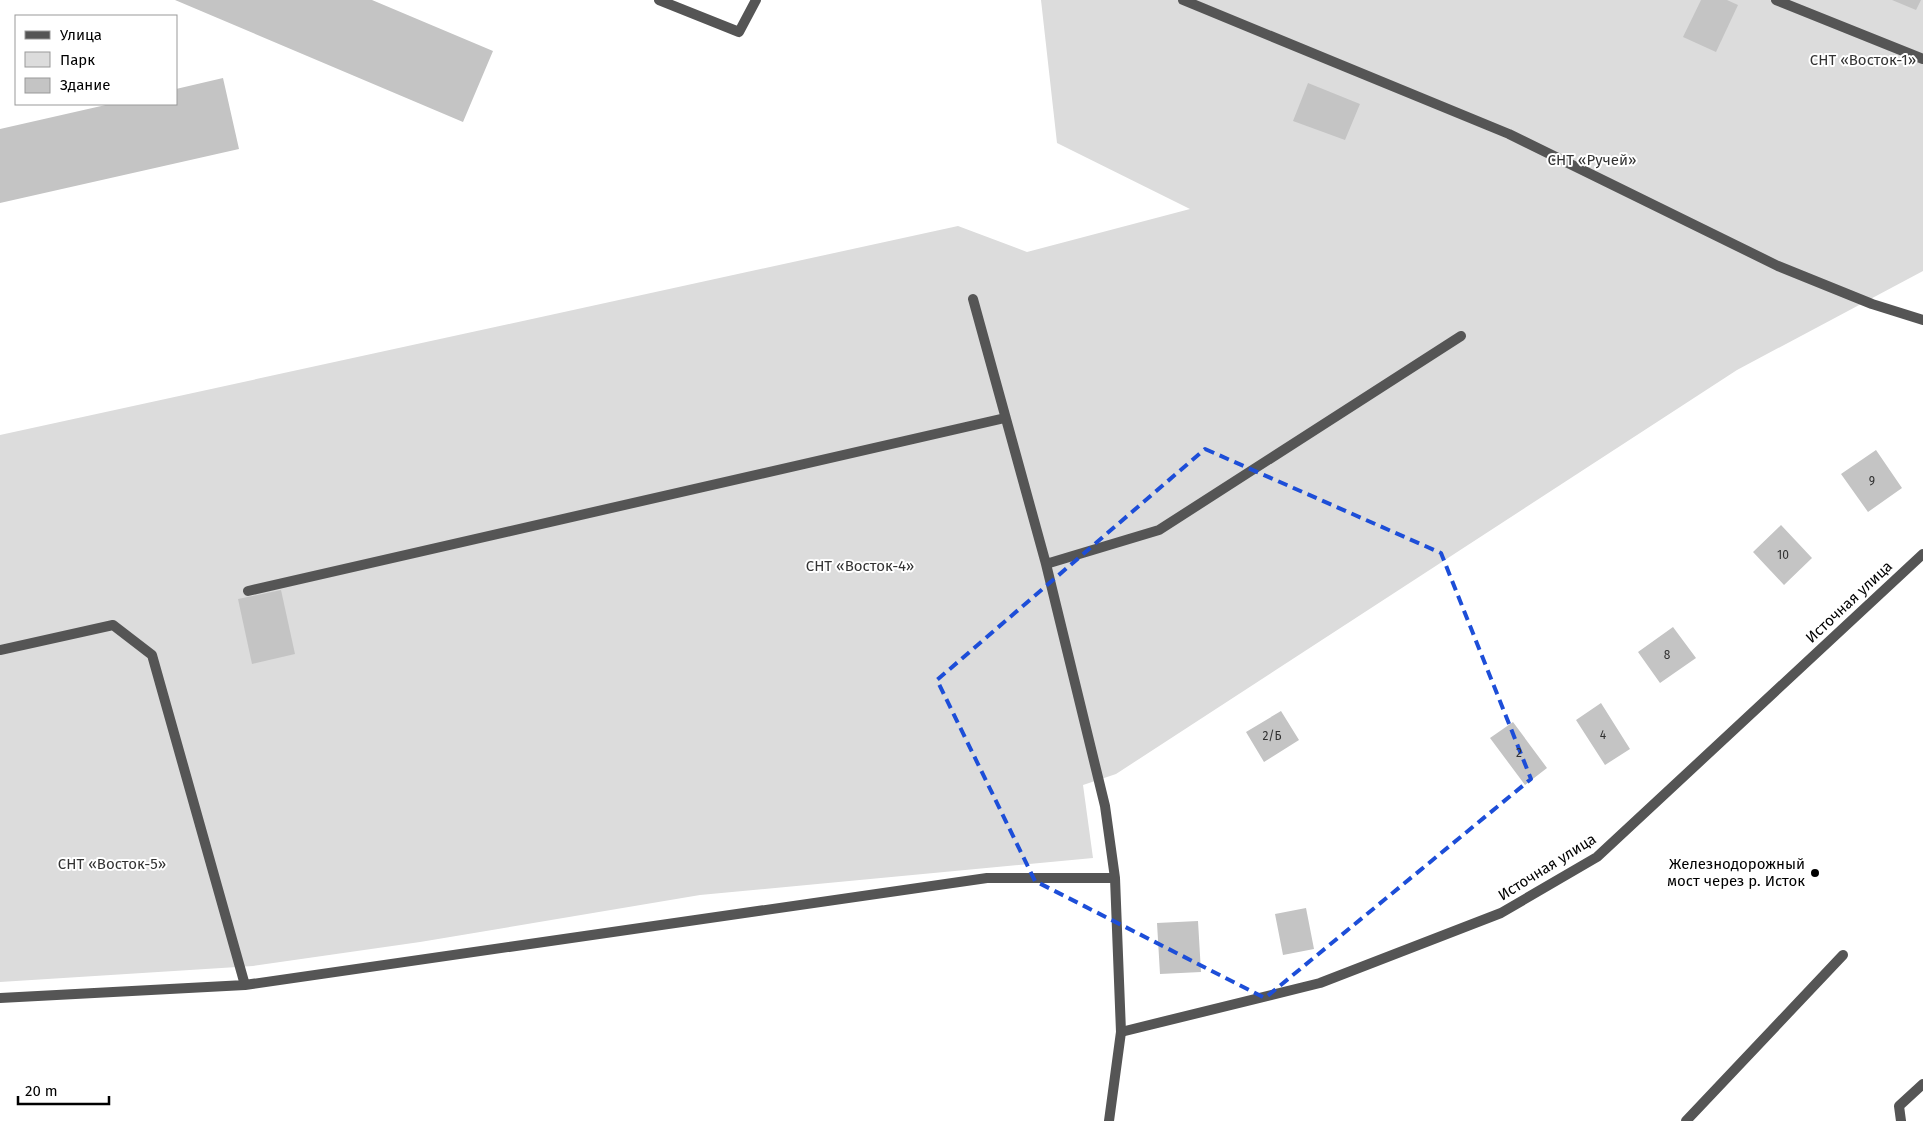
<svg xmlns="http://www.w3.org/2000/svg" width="1923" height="1121" viewBox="0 0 1923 1121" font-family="'Fira Sans',sans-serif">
<rect width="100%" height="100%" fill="#fff"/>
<path fill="#dcdcdc" d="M1041,0H1923V271L1737,370L1116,774L1083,785L1093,858L700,895L420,942L253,966L0,982V435L958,226L1027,252L1190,209L1057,143Z"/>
<path fill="#c4c4c4" d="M175,0H372L493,51L463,122Z
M1701,0H1727L1738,5L1716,52L1683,37Z
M1892,0H1921L1916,10Z
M223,78L239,149L0,203V129L110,104H176V89Z
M1308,83L1360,104L1345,140L1293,121Z
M1876,450L1902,488L1868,512L1841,474Z
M1781,525L1812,558L1784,585L1753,552Z
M281,590L295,654L252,664L238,599Z
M1673,627L1696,658L1660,683L1638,652Z
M1601,703L1630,749L1605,765L1576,720Z
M1281,711L1299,740L1264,762L1246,732Z
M1513,722L1547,768L1525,785L1490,738Z
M1306,908L1314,949L1283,955L1275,914Z
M1198,921L1201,972L1160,974L1157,923Z"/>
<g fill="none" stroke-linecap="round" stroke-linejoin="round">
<path stroke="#555" stroke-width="10" d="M659,0L739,32L756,0
M1183,0L1509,134L1778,266L1872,304L1923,320
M1776,0L1923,59
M973,299L1046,564L1105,806L1115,878L1121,1032L1109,1121
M1046,564L1159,530L1461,336
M248,591L1005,418
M0,650L113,625L152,655L245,985
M0,998L245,985L987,878H1115
M1686,1121L1843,955
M1901,1121L1899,1106L1923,1084"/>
<path stroke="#555" stroke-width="10" d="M1121,1032L1320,983L1501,913L1597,857L1923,554"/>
</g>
<path fill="none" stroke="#1d4ed8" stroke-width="4" stroke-dasharray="10 6" stroke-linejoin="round" d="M1205,449L1441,553L1531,779L1265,998L1035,881L937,680Z"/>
<circle fill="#000" stroke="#fff" stroke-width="2" cx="1815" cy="873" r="5"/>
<g text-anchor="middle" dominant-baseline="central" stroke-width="4" stroke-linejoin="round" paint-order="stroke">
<g font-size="12" fill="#313131">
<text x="1872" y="481">9</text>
<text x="1783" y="555">10</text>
<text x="1667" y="655">8</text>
<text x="1603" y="735">4</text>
<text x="1272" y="736">2/Б</text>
<text x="1519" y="753">2</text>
</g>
<g font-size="15" fill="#333" stroke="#fff">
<text x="1863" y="60">СНТ «Восток-1»</text>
<text x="1592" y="160">СНТ «Ручей»</text>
<text x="860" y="566">СНТ «Восток-4»</text>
<text x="112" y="864">СНТ «Восток-5»</text>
</g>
<g font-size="15" fill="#000" stroke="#fff">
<text transform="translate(1849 602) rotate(-43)">Источная улица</text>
<text transform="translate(1547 867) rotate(-32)">Источная улица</text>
</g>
<g font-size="15" fill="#000" stroke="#fff" text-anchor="end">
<text x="1805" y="864">Железнодорожный<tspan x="1805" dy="17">мост через р. Исток</tspan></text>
</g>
</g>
<rect x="15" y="15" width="162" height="90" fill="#ffffff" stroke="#999999"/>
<rect x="25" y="31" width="25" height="8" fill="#555555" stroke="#999999"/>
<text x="60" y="40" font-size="15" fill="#000000">Улица</text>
<rect x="25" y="52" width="25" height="15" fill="#dcdcdc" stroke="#999999"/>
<text x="60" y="65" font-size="15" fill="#000000">Парк</text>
<rect x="25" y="78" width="25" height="15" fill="#c4c4c4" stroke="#999999"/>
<text x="60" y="90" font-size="15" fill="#000000">Здание</text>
<path d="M18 1096v8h91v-8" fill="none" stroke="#000000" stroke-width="2.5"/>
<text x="25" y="1096" font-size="15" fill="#000000" stroke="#ffffff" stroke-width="4" paint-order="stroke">20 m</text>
</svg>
